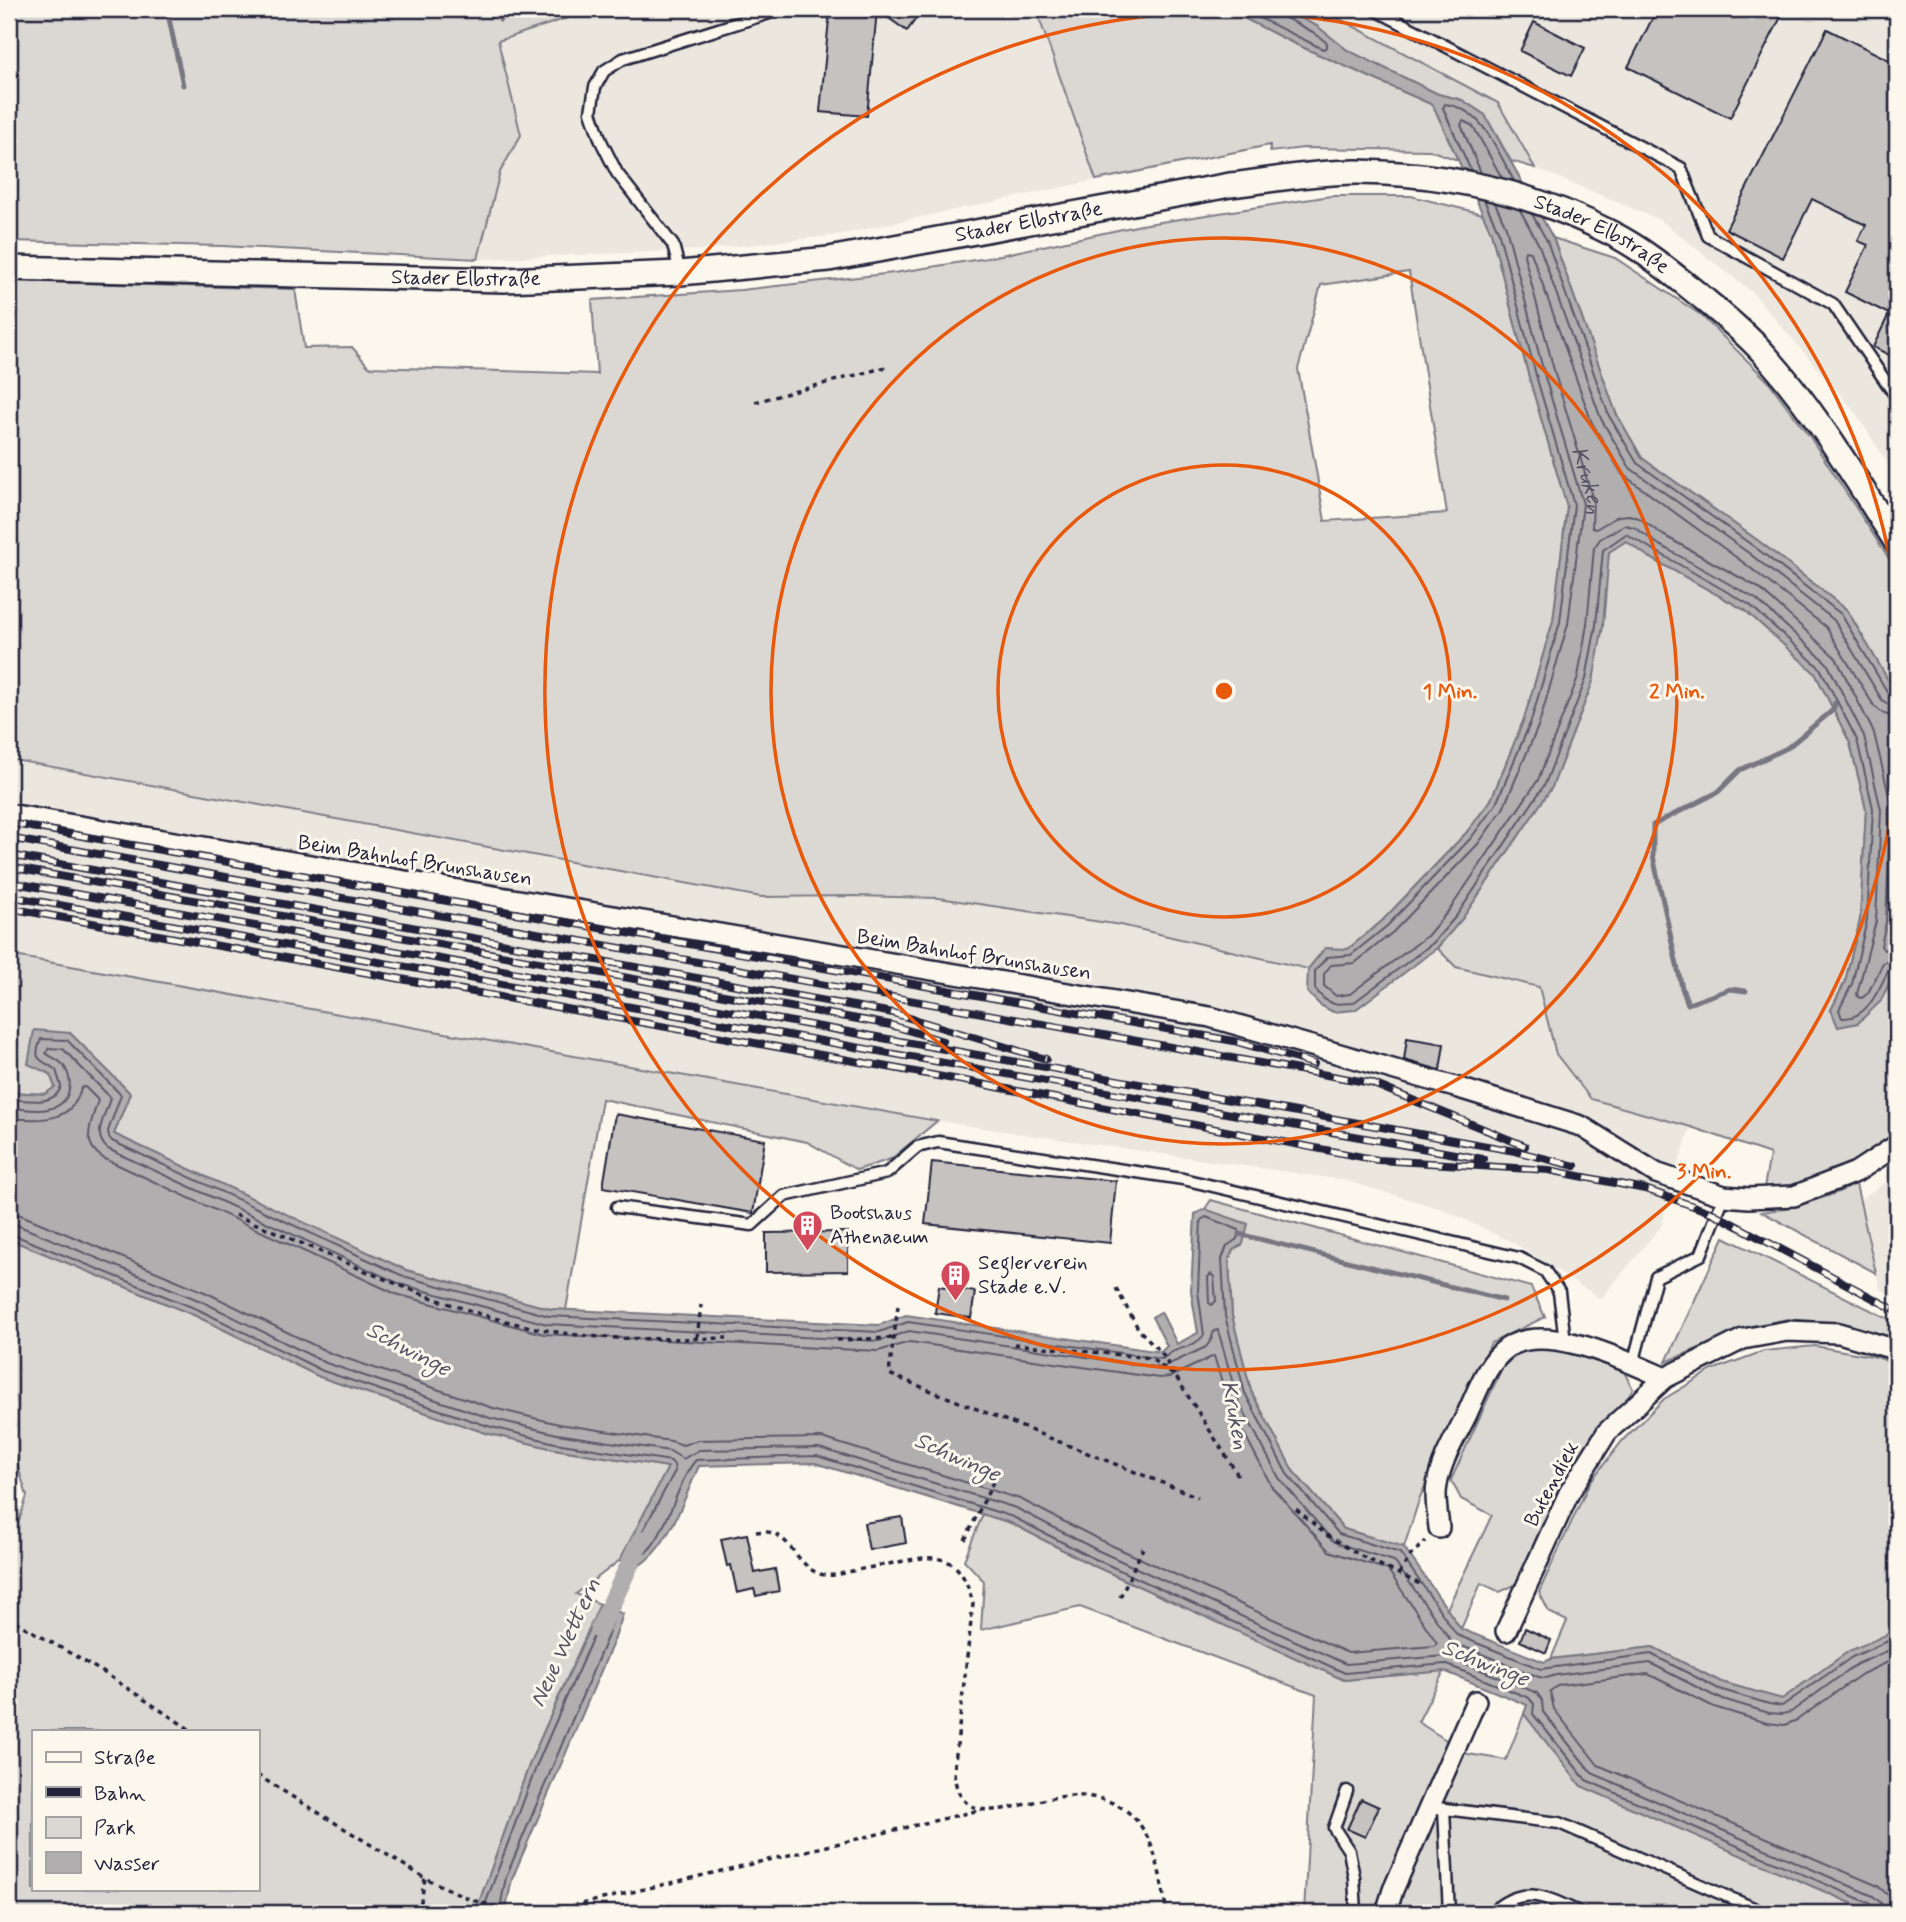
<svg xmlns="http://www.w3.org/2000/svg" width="1906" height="1922" viewBox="0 0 1906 1922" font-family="Mynerve,sans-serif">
<rect width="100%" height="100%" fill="#fbf7ec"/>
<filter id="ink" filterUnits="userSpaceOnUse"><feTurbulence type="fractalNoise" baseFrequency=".0143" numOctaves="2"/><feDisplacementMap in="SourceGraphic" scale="14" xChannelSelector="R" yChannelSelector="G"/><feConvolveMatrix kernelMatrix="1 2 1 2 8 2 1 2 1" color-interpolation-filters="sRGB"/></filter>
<g filter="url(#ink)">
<path fill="#ebe7df" d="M571,9H1036L1096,180L837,235L701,250L478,259L500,172L521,135L498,41L573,16Z
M1321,9H1897V478L1855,412L1753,293L1660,220L1535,168L1498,103Z
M9,759L761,897L853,896L939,898L1121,925L1308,969V992L1355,1010L1437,948L1456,967L1539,987L1556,1054L1591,1099L1691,1127L1673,1179L1662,1225L1601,1299L1514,1243L1442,1209L1343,1180L968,1126L9,955Z
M1897,1175V1298L1880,1289L1859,1200Z"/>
<path fill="#dbd8d3" stroke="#7e7d87" stroke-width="2" fill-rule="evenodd" d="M9,9H571L573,16L498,41L521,135L500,172L478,259L222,246L9,241Z
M1036,9H1226L1293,43L1433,105L1458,160L1429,150L1304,148L1270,152V145L1096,180Z
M1282,9H1321L1498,103L1535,168L1511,161L1485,115L1462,100L1438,94L1347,50L1317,26Z
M1331,196H1411L1483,214L1491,232L1530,381L1567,507L1553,621L1524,719L1491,800L1466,833L1382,921L1348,949H1325L1308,969L1121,925L939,898L853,896L761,897L9,759V281L295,289L304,348L352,347L369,367L597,374L592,300L741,290L894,273L987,258L1141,225ZM1409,272L1447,513L1325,521L1298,369L1321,285Z
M1553,238L1615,258L1701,315L1769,382L1810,437L1897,571V695L1847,610L1760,542L1642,458L1616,413Z
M1626,541L1649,557L1745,610L1815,673L1850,743L1866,809L1860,920L1845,982L1831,1010L1880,1002L1897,968V1133L1843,1168L1799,1186L1764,1188L1770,1154L1691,1127L1591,1099L1556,1054L1539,987L1456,967L1437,948L1462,919L1552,787L1593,681L1609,552Z
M9,955L937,1121L891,1159L857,1170L807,1142L602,1099L566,1310L551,1309L406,1270L114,1134L130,1093L70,1033L50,1074L55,1087L45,1094L9,1092Z
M1856,1184L1876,1273L1762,1212C1795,1207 1826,1199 1856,1184Z
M1211,1200L1531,1287L1545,1317L1491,1343L1420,1497L1404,1547L1344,1529L1293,1471L1251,1391L1232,1316L1229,1259L1233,1250L1205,1209Z
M1724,1237L1897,1323V1341L1835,1323L1788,1319L1751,1326L1666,1362Z
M9,1239L196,1316L320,1377L486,1433L554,1449L669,1467L620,1560L576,1594L600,1604L531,1760L475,1913H9V1529L18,1524L27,1496L9,1437L15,1397L9,1392ZM33,1731H257V1889H33Z
M1546,1346L1623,1370L1633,1389L1521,1582L1500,1592L1481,1583L1461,1629L1447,1609L1492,1515L1461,1499L1451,1480L1502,1368L1518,1353Z
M1815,1346L1877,1357L1897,1365V1636L1849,1651L1782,1699L1721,1682L1653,1647L1551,1659L1567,1621L1549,1612L1539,1592L1590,1482L1623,1440L1664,1399L1712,1370L1764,1351Z
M983,1514L1011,1523L1090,1564L1344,1680L1444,1671L1418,1722L1468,1754L1506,1760L1524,1714L1581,1786L1874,1913H1304L1316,1695L1080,1607L981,1630L984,1581L964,1560Z"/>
<path fill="#b1aeb0" stroke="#787681" stroke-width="2" d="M1226,9H1282L1317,26L1347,50L1438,94L1462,100L1485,115L1553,238L1616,413L1642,458L1760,542L1847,610L1897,695V968L1880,1002L1858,1023L1838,1027L1831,1010L1845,982L1860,920L1866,809L1850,743L1815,673L1745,610L1649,557L1626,541L1609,552L1603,626L1593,681L1552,787L1462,919L1437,948L1355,1010L1333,1012L1320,1005L1307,992L1308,969L1325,948L1348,949L1382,921L1466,833L1491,800L1524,719L1553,621L1567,507L1530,381L1491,232L1433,105L1293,43Z
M34,1030L70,1033L130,1093L114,1134L406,1270L551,1309L879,1325L906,1315L1161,1352L1167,1346L1152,1317L1161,1312L1177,1344L1198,1333L1191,1291L1195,1214L1205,1209L1248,1224L1243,1244L1233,1250L1229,1259L1232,1316L1251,1391L1293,1471L1344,1529L1404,1547L1461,1629L1544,1662L1551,1659L1653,1647L1721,1682L1782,1699L1849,1651L1897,1630V1913H1874L1581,1786L1524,1714L1527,1705L1444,1671L1344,1680L1090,1564L1011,1523L815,1463L699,1466C683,1500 670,1547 637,1567L620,1560L668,1467L554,1449L486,1433L320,1377L196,1316L9,1239V1092L45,1094L55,1087L50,1074L28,1064Z
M600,1604L623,1614L615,1638L512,1879L505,1913H475L531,1760Z"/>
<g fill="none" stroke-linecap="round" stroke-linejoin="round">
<g stroke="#5b5a6a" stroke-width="2">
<path d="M1241,9L1323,49L1327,47V43L1313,32L1284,17L1281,9"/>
<path d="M1471,171L1443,108L1445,104C1484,109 1497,151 1514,181"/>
<path d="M1481,173L1461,125L1463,121L1473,126L1502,178"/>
<path d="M1484,200L1498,230L1537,379L1574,505L1560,622L1531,721L1496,804L1471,838L1387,926L1351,955L1327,957L1315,971V989L1324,999L1334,1004L1353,1003L1433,943L1457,915L1545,784L1586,679L1596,625L1603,550L1626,534L1750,605L1820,668L1857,740L1873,808L1867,920L1852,984L1839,1010L1842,1018C1867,1020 1879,989 1888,971L1897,967"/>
<path d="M1495,203L1506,227L1545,377L1583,504L1568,624L1539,724L1503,809L1478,844L1393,932L1355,963L1331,965L1324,974V986L1336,996L1350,994L1427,936L1450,909L1538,780L1578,677L1587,624L1594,548L1600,539L1624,525L1634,527L1658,544L1756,599L1827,663L1864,736L1881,810L1876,921L1857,994L1858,997L1862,998L1868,993L1883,963L1897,958"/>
<path d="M1520,210L1539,245L1601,419L1630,468L1750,554L1834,620L1882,700L1889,705L1897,706"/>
<path d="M1532,214L1547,241L1609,416L1637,463L1756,548L1841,614L1888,693L1897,697"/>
<path id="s1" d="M1897,717L1884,714L1874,706L1826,627L1744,563L1622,474L1592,423L1531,252L1525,251L1524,255L1555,374L1593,500L1592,528L1596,529L1618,516L1629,515L1639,518L1663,535L1759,588L1836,658L1874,733L1891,804L1886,922L1881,946L1884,950L1897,948"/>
<path d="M9,1099C26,1100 56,1107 61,1086L56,1070C40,1058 32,1062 41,1039L67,1040L121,1095L108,1131L109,1137L112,1141L403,1276L549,1316L879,1332L908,1322L1162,1359C1166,1357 1168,1354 1172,1352C1183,1347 1196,1346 1204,1335L1198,1291L1201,1220L1206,1217L1239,1230L1237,1239L1227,1246L1222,1259L1225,1316L1245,1393L1287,1474L1339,1534L1400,1553L1457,1635L1541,1669L1651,1654L1719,1689L1769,1704L1782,1706L1852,1657L1897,1637"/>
<path d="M9,1108C21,1108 36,1112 48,1109C70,1105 75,1083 64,1066C59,1059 51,1058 46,1053L49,1048L63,1049L110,1097C107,1115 90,1134 108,1149L400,1284L547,1324L879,1341L909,1331L1161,1368L1206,1347L1211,1340L1214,1331L1218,1330L1237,1398L1279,1478L1332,1540L1339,1544L1394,1561L1452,1642L1539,1677L1546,1678L1556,1675L1650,1663L1716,1697L1769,1713L1782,1714L1791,1712L1857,1664L1897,1647"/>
<path d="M9,1118C38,1120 73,1124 81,1088L85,1087L98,1100C92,1122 79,1142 103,1158L396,1294L544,1334L878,1351L910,1342L1159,1378L1170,1377L1214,1356L1228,1402L1272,1487L1329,1551L1388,1570L1437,1643L1434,1646L1348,1653L1102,1541L1020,1499L822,1438L698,1440L683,1445L671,1441L559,1424L493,1408L330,1353L207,1293L21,1215L9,1213"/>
<path d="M9,1224L17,1225L203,1302L326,1363L490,1418L557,1434L670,1451L683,1459L699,1450L819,1448L1016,1508L1097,1550L1346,1664L1446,1656L1537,1693L1542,1700L1543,1712L1592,1773L1873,1896L1881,1903L1883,1913"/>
<path d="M9,1233L199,1310L323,1371L488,1426L555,1443L671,1461L674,1465L675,1471L631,1553L635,1559C665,1550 675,1482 696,1460L817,1456L1013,1517L1093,1558L1345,1673L1445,1664L1529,1698L1534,1704L1533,1714L1586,1780L1869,1903L1873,1907L1874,1913"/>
<path d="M1211,1274L1214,1277L1216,1301L1212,1305L1209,1303L1208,1277Z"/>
<path d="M482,1913L538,1762L602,1616L606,1614L613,1619L608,1635L506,1877L499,1913"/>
<path d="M1894,1913L1890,1897L1878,1886L1598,1765L1554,1709L1550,1691L1559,1685L1648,1674L1714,1707L1767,1723L1785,1725L1797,1720L1862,1674L1897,1658"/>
</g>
<path stroke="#787681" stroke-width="5" d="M167,9L183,85
M497,9L500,20
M1746,991L1730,989L1688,1004L1682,988L1653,856V825L1718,792L1740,770L1787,748L1833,710L1835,703
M1239,1234L1504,1300"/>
<path stroke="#b1aeb0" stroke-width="19" d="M599,1630L641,1540"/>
</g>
<path fill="#c6c2c0" stroke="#22223b" stroke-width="2" d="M830,9L877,10L867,116L820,112Z
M876,9H923L907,31Z
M1657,9H1785L1730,118L1628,67Z
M1534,22L1585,48L1571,76L1520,51Z
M1827,29L1897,64V359L1873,347L1889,314L1845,292L1868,245L1858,241L1866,225L1812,199L1783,258L1726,229Z
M1407,1038L1444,1044L1440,1070L1404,1060Z
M615,1114L765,1140L753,1213L603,1187Z
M932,1162L1116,1181L1110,1243L925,1224Z
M848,1232V1271L766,1272V1233Z
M939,1286L975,1292L971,1318L935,1313Z
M902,1517L906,1543L869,1550L864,1523Z
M747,1534L755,1573L775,1569L779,1591L756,1596L754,1589L737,1593L731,1565L727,1566L721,1539Z
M1525,1628L1551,1640L1546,1653L1520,1641Z
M1361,1799L1379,1807L1365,1837L1347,1829Z"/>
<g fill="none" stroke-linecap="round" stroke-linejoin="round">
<defs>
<path id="service" d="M1374,9L1681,168L1708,236L1833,304L1897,398
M680,272L673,245L617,173L601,141L591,112L595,87L604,71L623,59L782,9
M617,1207L752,1225L784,1196L887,1173L917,1147L938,1142L1183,1179L1519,1258L1545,1271L1559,1292L1565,1341
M1633,1364L1656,1277L1701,1255L1724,1196
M1347,1791L1334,1828L1349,1851L1354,1877L1356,1913
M1429,1807L1559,1823L1765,1913
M1444,1809L1449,1913
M1491,1913C1523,1883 1546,1897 1581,1913"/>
<path id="minor" d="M9,814L1210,1017L1462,1089L1581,1126L1656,1173L1724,1196L1749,1198L1794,1196L1856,1172L1897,1145
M1439,1528C1438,1515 1434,1498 1437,1485C1441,1461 1455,1438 1466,1416C1477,1393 1486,1363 1507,1348C1545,1321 1628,1362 1665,1378
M1506,1631L1569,1493L1607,1432L1665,1378L1743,1339L1787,1331L1839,1333L1897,1350
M1386,1913L1393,1890L1476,1701"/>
<g id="tertiary">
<path id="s2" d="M9,268L504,280L680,273L829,259L1230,185C1272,180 1315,172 1357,172C1446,173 1534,193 1613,234C1646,251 1675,276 1704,299C1725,317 1748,335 1766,356C1817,413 1856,480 1897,543"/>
</g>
</defs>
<use href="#service" stroke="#22223b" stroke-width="15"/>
<use href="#minor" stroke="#22223b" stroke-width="24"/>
<use href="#tertiary" stroke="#22223b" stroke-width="28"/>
<path stroke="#22223b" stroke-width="3.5" stroke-dasharray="5 5" stroke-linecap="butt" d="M755,402L890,366
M235,1215C339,1257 439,1311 551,1331C606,1341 671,1339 727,1338
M1116,1288L1139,1330L1161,1352L1175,1376
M898,1306L889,1374L1198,1497
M697,1338L701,1305
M837,1340L894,1338
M1014,1344L1150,1358L1176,1377L1238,1475
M1296,1509L1328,1536L1363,1557L1422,1585
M756,1532C791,1527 792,1564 820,1574C830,1577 842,1574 852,1571C867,1568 883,1565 899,1562C943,1552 962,1558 973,1604L954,1771C958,1835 1020,1802 1058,1797C1086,1793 1118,1798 1137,1821C1158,1847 1161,1882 1167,1913
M965,1540L993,1482
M1399,1574L1411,1555L1426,1541
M1120,1597L1143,1548
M9,1613L16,1622L106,1674L192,1731
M257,1775L425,1878L472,1900L517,1913
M419,1913L425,1878
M543,1913L980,1810"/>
<use href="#service" stroke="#fbf7ec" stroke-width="10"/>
<use href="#minor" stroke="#fbf7ec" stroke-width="19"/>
<use href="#tertiary" stroke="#fbf7ec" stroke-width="23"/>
<defs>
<path id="rail" d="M9,823L1234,1041L1314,1064
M9,838L1371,1083L1525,1146
M9,855L893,1013L1046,1059
M9,867L891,1025L943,1041
M9,882L1515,1151L1575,1166
M9,896L1483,1159
M9,908L976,1083L1378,1160L1549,1170L1645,1189L1713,1213L1897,1311"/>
</defs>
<use href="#rail" stroke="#22223b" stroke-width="8"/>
<use href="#rail" stroke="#fbf7ec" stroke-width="5" stroke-dasharray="16" stroke-linecap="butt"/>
</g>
</g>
<g fill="none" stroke="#e8590c" stroke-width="3.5">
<circle cx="1224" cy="691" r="226"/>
<circle cx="1224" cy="691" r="453"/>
<path d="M1897 780A679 679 0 1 1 1897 602"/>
</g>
<defs>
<symbol id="building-pin" viewBox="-11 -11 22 30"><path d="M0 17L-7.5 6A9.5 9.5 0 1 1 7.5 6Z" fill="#d1495b" stroke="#fbf7ec"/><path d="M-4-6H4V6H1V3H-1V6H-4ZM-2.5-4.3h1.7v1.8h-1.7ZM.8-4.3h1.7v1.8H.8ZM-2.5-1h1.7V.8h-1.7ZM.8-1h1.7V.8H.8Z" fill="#fff"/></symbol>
</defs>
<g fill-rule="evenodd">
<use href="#building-pin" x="790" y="1208" width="35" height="47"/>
<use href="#building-pin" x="938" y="1258" width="35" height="47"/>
</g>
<g text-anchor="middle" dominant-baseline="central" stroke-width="6" stroke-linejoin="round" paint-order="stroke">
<g font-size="21" fill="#22223b" stroke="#fbf7ec">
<text stroke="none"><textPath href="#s2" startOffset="1024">Stader Elbstraße</textPath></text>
<text stroke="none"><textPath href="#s2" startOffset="1612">Stader Elbstraße</textPath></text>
<text stroke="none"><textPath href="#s2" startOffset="457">Stader Elbstraße</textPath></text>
<text transform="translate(415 861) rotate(9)">Beim Bahnhof Brunshausen</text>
<text transform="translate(974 955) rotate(9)">Beim Bahnhof Brunshausen</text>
<text transform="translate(1552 1484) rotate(-62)">Butendiek</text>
</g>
<g font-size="21" fill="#22223b" stroke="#fbf7ec" text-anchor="start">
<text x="830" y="1213">Bootshaus<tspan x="830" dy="24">Athenaeum</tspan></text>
<text x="978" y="1263">Seglerverein<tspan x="978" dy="24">Stade e.V.</tspan></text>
</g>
<g font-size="23" font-style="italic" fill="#545364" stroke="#fbf7ec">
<text stroke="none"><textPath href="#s1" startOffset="859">Kruken</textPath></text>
<text transform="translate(408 1350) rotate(28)">Schwinge</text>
<text transform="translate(1234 1415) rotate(79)">Kruken</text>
<text transform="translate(957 1458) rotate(24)">Schwinge</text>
<text transform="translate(566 1643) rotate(-65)">Neue Wettern</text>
<text transform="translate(1485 1664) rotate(22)">Schwinge</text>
</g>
</g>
<circle cx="1224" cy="691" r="10" fill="#e8590c" stroke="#fbf7ec" stroke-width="3.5"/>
<g font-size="21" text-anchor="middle" font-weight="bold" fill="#e8590c" stroke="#fbf7ec" stroke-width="6" stroke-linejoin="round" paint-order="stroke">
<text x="1450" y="698">1 Min.</text>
<text x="1677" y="698">2 Min.</text>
<text x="1704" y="1178">3 Min.</text>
</g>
<rect width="1906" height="1922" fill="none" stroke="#fbf7ec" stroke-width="35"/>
<rect x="18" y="18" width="1871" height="1887" fill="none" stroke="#22223b" stroke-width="2.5" filter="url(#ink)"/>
<rect x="32" y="1730" width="228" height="161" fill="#fbf7ec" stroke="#a4a2a5" stroke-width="2"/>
<rect x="46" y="1752" width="35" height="10" fill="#fbf7ec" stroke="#a4a2a5" stroke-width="2"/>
<text x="94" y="1764" font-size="21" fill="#22223b">Straße</text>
<rect x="46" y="1787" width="35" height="10" fill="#22223b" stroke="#a4a2a5" stroke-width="2"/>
<text x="94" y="1800" font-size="21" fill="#22223b">Bahn</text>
<rect x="46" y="1817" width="35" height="21" fill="#dbd8d3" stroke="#a4a2a5" stroke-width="2"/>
<text x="94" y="1834" font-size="21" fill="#22223b">Park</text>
<rect x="46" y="1852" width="35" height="21" fill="#b1aeb0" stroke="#a4a2a5" stroke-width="2"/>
<text x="94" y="1870" font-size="21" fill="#22223b">Wasser</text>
</svg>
